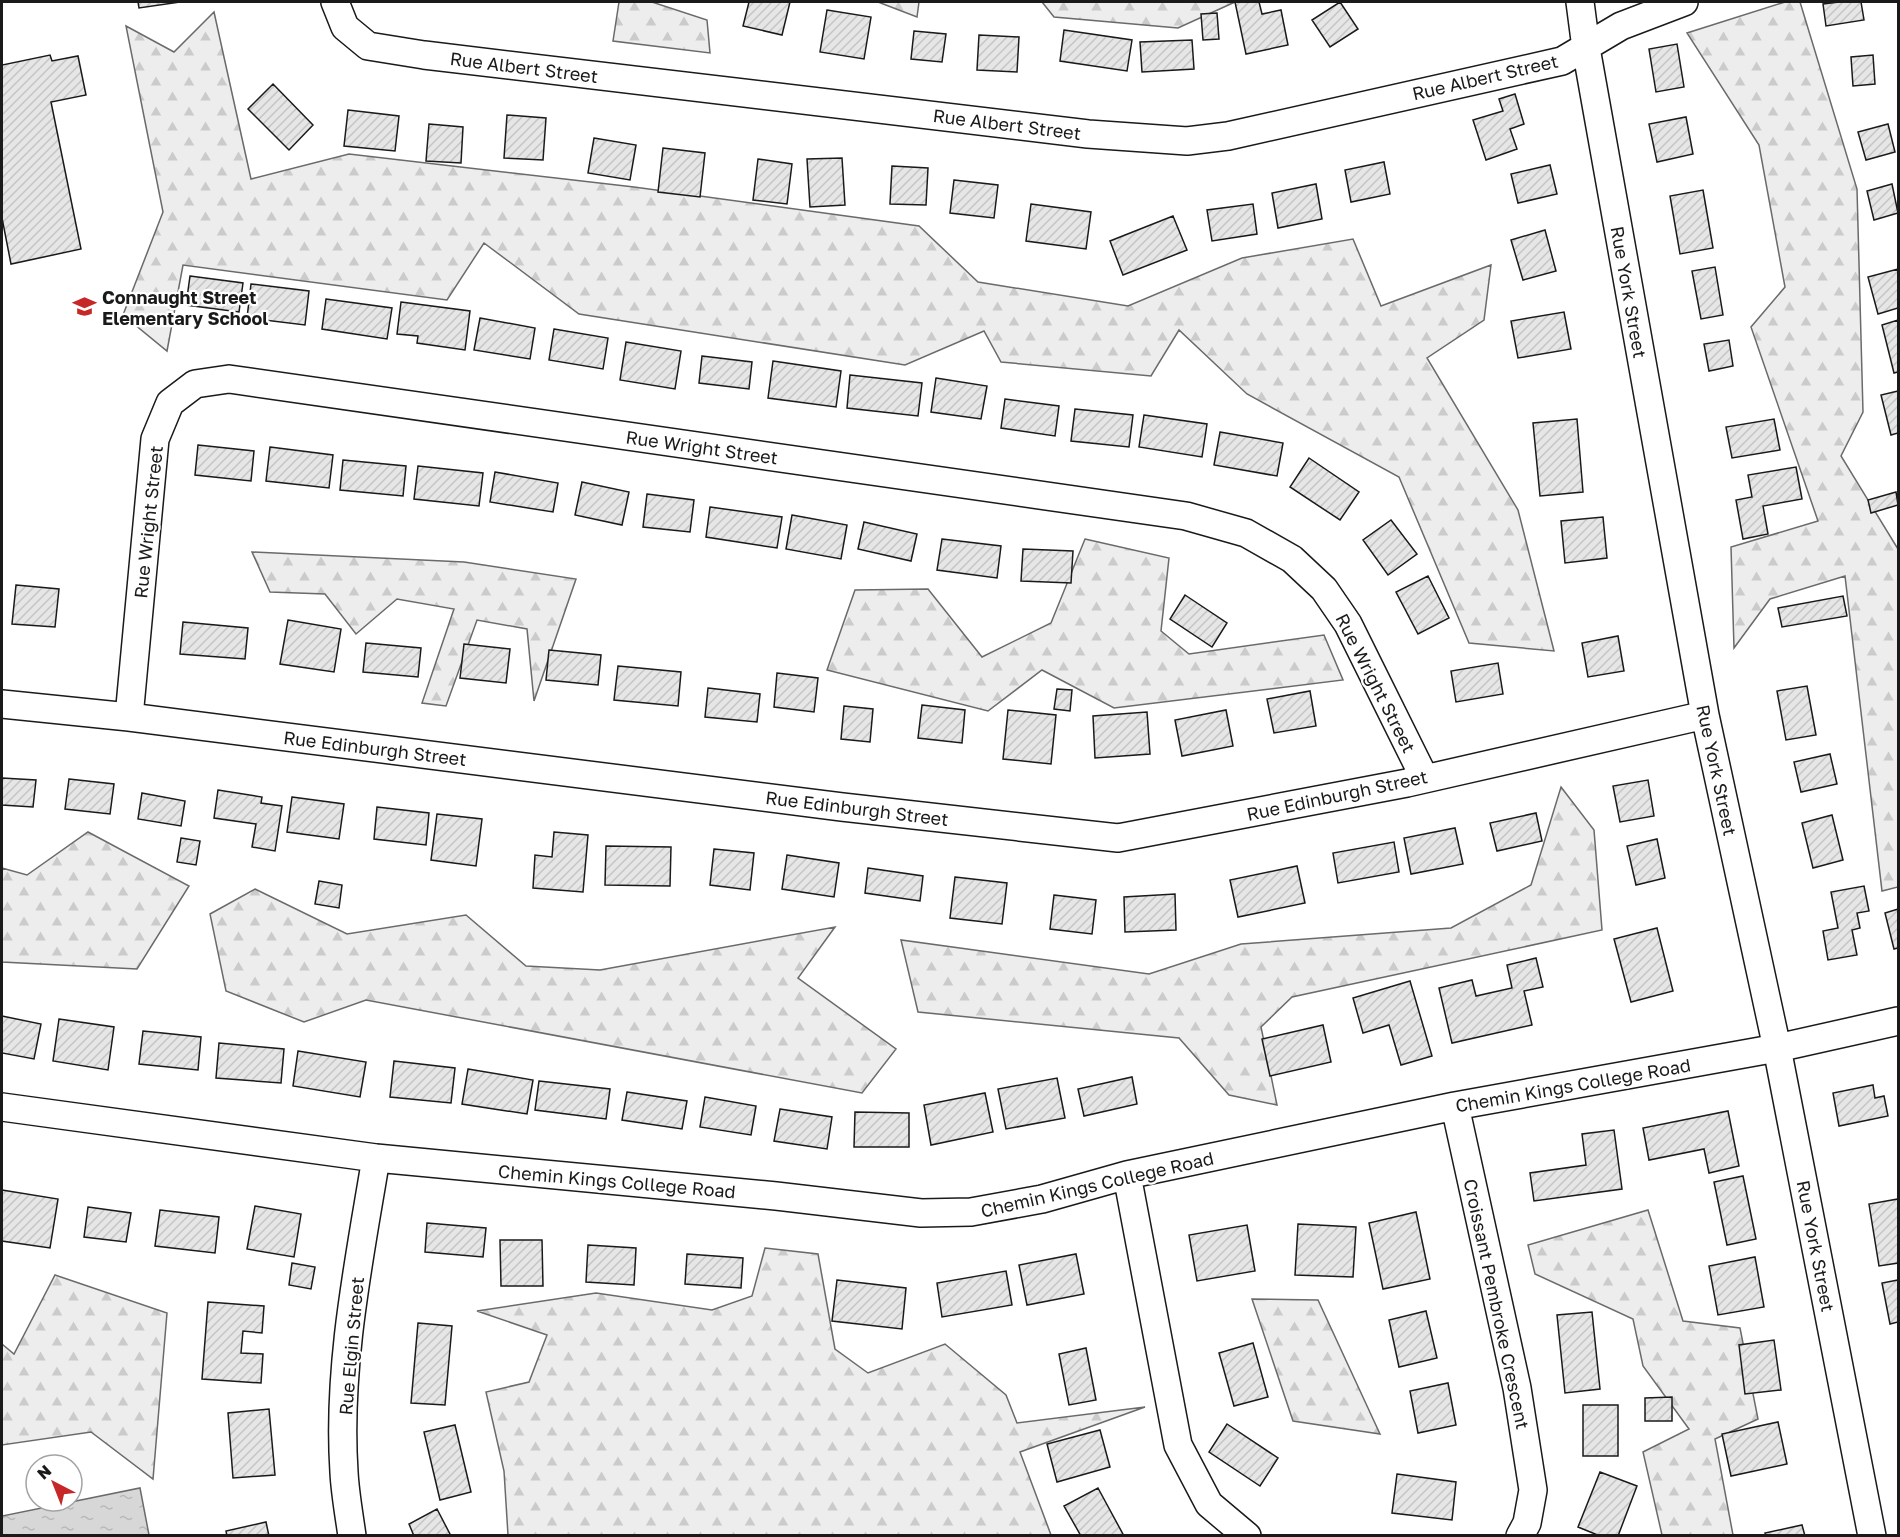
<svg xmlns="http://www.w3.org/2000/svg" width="1900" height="1537" viewBox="0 0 1900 1537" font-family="'Golos Text',sans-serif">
<defs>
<pattern id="forest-firs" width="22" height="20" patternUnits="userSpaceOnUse" patternTransform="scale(1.5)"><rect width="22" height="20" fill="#ededed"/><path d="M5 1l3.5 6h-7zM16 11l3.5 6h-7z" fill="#cbcbcb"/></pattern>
<pattern id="water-ripples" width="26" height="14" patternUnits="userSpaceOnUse" patternTransform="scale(1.5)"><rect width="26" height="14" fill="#d7d7d7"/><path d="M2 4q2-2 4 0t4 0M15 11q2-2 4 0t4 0" fill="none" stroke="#b8b8b8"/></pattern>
<pattern id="building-hatch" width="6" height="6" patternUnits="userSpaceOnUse" patternTransform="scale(1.5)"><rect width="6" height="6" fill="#e6e6e6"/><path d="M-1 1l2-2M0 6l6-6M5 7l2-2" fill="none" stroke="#c5c5c5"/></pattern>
</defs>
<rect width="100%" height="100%" fill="#fff"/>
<path fill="url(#forest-firs)" stroke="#6a6a6a" stroke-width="1.5" d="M619,2H652L707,20L710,53L613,41Z
M878,2H919L917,17Z
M1042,2H1235L1178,28L1054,17Z
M1785,2H1800L1857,189L1863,412L1841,456L1898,549V887L1882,891L1845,576L1770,599L1734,648L1731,547L1818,521L1751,327L1785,287L1759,145L1687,33Z
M214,12L251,179L349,154L634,187L919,226L978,282L1128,306L1242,258L1353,239L1381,306L1491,265L1484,320L1427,358L1518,510L1554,651L1469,643L1399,477L1247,394L1179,330L1151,376L1001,362L984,331L905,365L579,314L484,243L447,300L183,265L167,351L123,315L163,212L126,26L174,52Z
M1085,539L1169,558L1161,631L1189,654L1324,635L1343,680L1114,708L1042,670L988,711L827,670L855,590L928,589L982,657L1051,623Z
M252,552L464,562L576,579L534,701L527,629L477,620L446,706L422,703L454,609L397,599L356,634L325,594L270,592Z
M1561,787L1594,830L1602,930L1292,997L1261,1027L1277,1105L1229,1095L1179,1038L918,1012L901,940L1149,974L1241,944L1451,928L1531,885Z
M88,832L189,886L137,969L2,962V868L27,875Z
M255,889L347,934L466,915L526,966L600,970L835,927L798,978L896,1049L862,1093L366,1000L304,1022L226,991L210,914Z
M1648,1210L1683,1321L1740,1328L1758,1419L1715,1439L1733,1535H1662L1643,1452L1689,1429L1643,1366L1633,1319L1535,1274L1528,1245Z
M765,1248L818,1254L835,1349L868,1373L945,1344L1006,1395L1017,1423L1145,1407L1020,1452L1051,1535H508L504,1471L486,1392L529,1382L547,1335L477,1311L596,1293L712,1310L752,1296Z
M55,1275L167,1313L153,1479L91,1432L2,1445V1344L14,1354Z
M1252,1299L1318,1300L1380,1434L1293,1421Z"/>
<path fill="url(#water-ripples)" stroke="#6a6a6a" stroke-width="1.5" d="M140,1488L149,1535H2V1516Z"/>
<path fill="url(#building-hatch)" stroke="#1a1a1a" stroke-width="1.5" d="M138,2H180L139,8Z
M749,2H790L782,35L743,26Z
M1235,2H1259L1262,14L1281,10L1288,45L1246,54Z
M1340,2L1358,29L1330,47L1312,20Z
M1839,2H1861L1864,20L1826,26L1823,4Z
M827,10L871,17L864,59L820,52Z
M1217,13L1219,39L1203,40L1201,14Z
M1064,30L1132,40L1127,71L1060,61Z
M914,31L946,34L942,62L911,59Z
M979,35L1019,37L1017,72L977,70Z
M1192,40L1194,69L1142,72L1140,42Z
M1677,44L1684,87L1656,92L1649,49Z
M50,55L52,61L78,56L86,95L51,102L81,249L11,264L2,218V65Z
M1873,55L1875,84L1853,86L1851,57Z
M273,84L313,125L289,150L248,109Z
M1515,94L1524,124L1510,129L1517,149L1486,160L1473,120L1503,111L1499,99Z
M348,110L399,116L395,151L344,146Z
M507,115L546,118L543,160L504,158Z
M1686,117L1693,154L1657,162L1649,124Z
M429,124L463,127L461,163L426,161Z
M1888,124L1895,152L1866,160L1858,132Z
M594,138L636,145L630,180L588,173Z
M663,148L705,153L700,197L658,192Z
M842,158L845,205L810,207L807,159Z
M758,159L792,164L787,204L753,200Z
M1384,162L1390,194L1351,202L1345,170Z
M1550,165L1557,194L1518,203L1511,174Z
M892,166L928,168L926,205L890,204Z
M954,180L998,185L994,218L950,213Z
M1316,184L1322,219L1278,228L1272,193Z
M1892,184L1898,213L1874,220L1867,191Z
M1703,190L1713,248L1680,254L1670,196Z
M1031,204L1091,212L1086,249L1026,241Z
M1253,204L1257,234L1212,241L1207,210Z
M1173,216L1187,250L1123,275L1110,241Z
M1545,230L1556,271L1523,280L1511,240Z
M1715,267L1723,315L1701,319L1692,271Z
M1898,269V308L1878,314L1868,277Z
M190,276L243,283L239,312L186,305Z
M251,284L309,291L305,325L247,318Z
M326,299L392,308L387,339L322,329Z
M401,302L470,311L465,350L417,343L418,336L397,334Z
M1564,312L1571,349L1518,358L1511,321Z
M480,318L535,328L530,359L474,350Z
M1898,320V372L1894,373L1882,325Z
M554,329L608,338L603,369L549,360Z
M1729,340L1733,366L1709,371L1704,344Z
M626,342L681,351L675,389L620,380Z
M702,356L752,362L749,389L699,383Z
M773,361L841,371L836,407L768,398Z
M850,375L922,383L918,416L847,408Z
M936,378L987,386L981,419L931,412Z
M1898,391V433L1891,435L1881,395Z
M1005,399L1059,406L1055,436L1001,428Z
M1075,409L1133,415L1129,447L1071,441Z
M1144,415L1207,424L1202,457L1139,447Z
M1577,419L1583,492L1540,496L1533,423Z
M1774,419L1780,450L1732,458L1726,427Z
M1220,432L1283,443L1277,476L1214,465Z
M198,445L254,451L251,481L195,475Z
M270,447L333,455L329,488L266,481Z
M1309,458L1359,492L1340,520L1290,487Z
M343,460L406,466L403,496L340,490Z
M418,466L483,473L479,506L414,499Z
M1796,467L1802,499L1763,506L1768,534L1743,539L1736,500L1752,497L1748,475Z
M495,472L558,483L553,512L490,502Z
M582,482L629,492L622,525L575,515Z
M1896,492L1898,505L1871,513L1868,500Z
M647,494L694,500L690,532L643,527Z
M710,507L782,517L777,548L706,537Z
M792,515L847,525L841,559L786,549Z
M1603,517L1607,558L1565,563L1561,521Z
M1391,520L1417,554L1388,575L1363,540Z
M864,522L917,534L911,561L858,549Z
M942,539L1001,546L997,578L937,570Z
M1023,549L1073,551L1071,583L1021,581Z
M1428,576L1449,618L1418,634L1396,592Z
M16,585L59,589L55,627L12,624Z
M1185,595L1227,623L1212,647L1170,619Z
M1843,596L1847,616L1782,627L1778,608Z
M288,620L341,629L334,672L280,664Z
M183,622L248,628L245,659L180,654Z
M1618,636L1624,671L1588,677L1582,643Z
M366,643L421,648L418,677L363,672Z
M464,644L510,649L506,683L460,678Z
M549,650L601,655L598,685L546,680Z
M1498,663L1503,694L1456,702L1451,671Z
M618,666L681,672L678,706L614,700Z
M777,673L818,678L814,712L774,707Z
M1807,686L1816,735L1786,740L1777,691Z
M708,688L760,694L757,722L705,717Z
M1057,689L1072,690L1070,711L1054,709Z
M1310,691L1316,726L1274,733L1267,699Z
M922,705L965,710L962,743L918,738Z
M844,706L873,709L870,742L841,739Z
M1008,710L1056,715L1051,764L1003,759Z
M1226,710L1233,746L1182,756L1175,720Z
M1147,712L1150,754L1095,758L1093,716Z
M1830,754L1837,784L1801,792L1794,762Z
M2,778L36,780L33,807L2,805Z
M69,779L114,784L110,814L65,809Z
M1648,780L1654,816L1620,822L1613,786Z
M218,790L262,797L261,803L282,806L275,851L252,847L256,824L214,818Z
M142,793L185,801L181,826L138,819Z
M292,797L344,804L339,839L287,832Z
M377,807L429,813L426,845L374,839Z
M1536,813L1542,841L1497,851L1490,823Z
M437,814L482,819L476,866L431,860Z
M1832,815L1843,860L1813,868L1802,823Z
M1455,828L1463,864L1411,874L1404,838Z
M554,832L588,835L583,892L533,888L535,855L552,857Z
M181,838L200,841L196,865L177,862Z
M1657,839L1665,878L1636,885L1627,846Z
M1394,842L1399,872L1338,883L1333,853Z
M606,846L671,847L670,886L605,885Z
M714,849L754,853L750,890L710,885Z
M787,855L839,863L834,897L782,889Z
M1297,866L1305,903L1238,917L1230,880Z
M868,868L923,876L920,901L865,893Z
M955,877L1007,883L1002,924L950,918Z
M319,881L342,885L339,908L315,904Z
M1864,886L1869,911L1857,913L1860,928L1852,930L1857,955L1828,960L1823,931L1838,928L1831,892Z
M1175,894L1176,930L1125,932L1124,897Z
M1054,895L1096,900L1092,934L1050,929Z
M1898,909V948L1894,949L1885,913Z
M1657,928L1673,991L1631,1002L1614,939Z
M1536,958L1543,987L1524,991L1532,1025L1452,1043L1439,988L1472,980L1476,996L1512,988L1507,965Z
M1410,981L1432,1056L1401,1065L1389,1025L1363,1033L1353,998Z
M2,1016L41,1024L34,1059L2,1053Z
M59,1019L114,1027L108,1070L53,1061Z
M1323,1025L1331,1062L1270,1076L1262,1039Z
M143,1031L201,1037L198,1070L139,1064Z
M219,1043L284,1049L281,1083L216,1078Z
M298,1051L366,1062L360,1097L293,1086Z
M394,1061L455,1068L451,1103L390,1097Z
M468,1069L533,1080L527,1114L462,1104Z
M1132,1077L1137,1104L1084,1116L1078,1089Z
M1057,1078L1065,1118L1006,1129L998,1089Z
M539,1081L610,1089L606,1119L535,1110Z
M1873,1085L1875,1098L1884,1096L1888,1116L1839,1126L1833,1093Z
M627,1092L687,1101L682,1129L622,1120Z
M985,1093L993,1132L931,1145L924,1105Z
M705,1097L756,1106L751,1135L700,1127Z
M780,1109L832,1117L827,1149L774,1141Z
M1728,1111L1739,1166L1709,1173L1704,1149L1649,1160L1643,1128Z
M855,1112L909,1113V1147H854Z
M1614,1130L1622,1189L1534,1201L1530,1173L1586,1165L1582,1134Z
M1743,1176L1756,1239L1727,1245L1714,1182Z
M2,1190L58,1199L50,1248L2,1241Z
M1898,1199V1263L1879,1266L1869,1204Z
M255,1206L301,1214L294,1257L247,1249Z
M88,1207L131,1213L126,1242L84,1237Z
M160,1210L219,1217L215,1253L155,1246Z
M1416,1212L1430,1279L1383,1289L1369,1223Z
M427,1223L486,1228L483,1257L425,1252Z
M1298,1224L1356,1227L1353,1277L1295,1275Z
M1247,1225L1255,1271L1197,1281L1189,1235Z
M500,1240H542L543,1286H501Z
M588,1245L636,1248L634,1285L586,1282Z
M687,1254L743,1258L741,1288L685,1284Z
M1076,1254L1084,1294L1027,1305L1019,1265Z
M1755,1257L1764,1307L1718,1315L1709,1266Z
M292,1263L315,1267L311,1289L289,1285Z
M1006,1271L1012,1305L942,1317L937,1283Z
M837,1280L906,1288L902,1329L832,1321Z
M1898,1280V1322L1890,1324L1882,1283Z
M208,1302L264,1306L262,1333L243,1331L241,1353L263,1354L261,1383L202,1379Z
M1426,1311L1437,1358L1399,1367L1389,1320Z
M1592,1312L1600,1389L1565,1393L1557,1315Z
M418,1323L452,1326L445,1405L411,1403Z
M1774,1340L1781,1390L1745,1394L1739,1345Z
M1253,1343L1268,1397L1234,1406L1219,1353Z
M1086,1348L1096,1400L1069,1405L1059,1354Z
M1448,1383L1456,1425L1418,1433L1410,1391Z
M1672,1397V1421H1645V1398Z
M1583,1405H1618V1456H1583Z
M269,1409L275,1475L233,1478L228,1413Z
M1778,1422L1787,1464L1731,1476L1722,1434Z
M1227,1424L1278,1458L1260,1486L1209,1452Z
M455,1425L471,1492L440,1500L424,1432Z
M1100,1430L1110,1467L1057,1482L1047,1444Z
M1600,1472L1637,1486L1618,1536H1600L1578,1527Z
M1397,1474L1456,1482L1452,1520L1392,1513Z
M1098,1488L1124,1536H1081L1064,1506Z
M437,1509L451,1536H414L409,1524Z
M266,1522L269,1536H227L226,1531Z
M1802,1525L1805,1536H1766L1765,1533Z"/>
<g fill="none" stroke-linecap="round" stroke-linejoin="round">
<defs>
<path id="minor" d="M335,2L345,27L368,46L424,55L1088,134L1187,141L1228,136L1562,61L1621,26L1684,2
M1580,2L1586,48L1705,715L1777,1048L1872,1536
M2,704L129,717L842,807L1118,838L1407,783L1705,715
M129,717L155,439L170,403L195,384L229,379L1186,516L1246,533L1292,559L1324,589L1348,624L1424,777
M1455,1106L1517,1388L1533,1490L1527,1523L1520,1536
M2,1107L376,1158L776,1196L921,1213L971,1212L1042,1199L1127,1175L1455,1106L1777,1048L1898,1021
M1127,1175L1178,1445L1209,1504L1247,1536
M352,1536C349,1514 345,1493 344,1472C337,1367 359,1261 376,1158"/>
</defs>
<use href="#minor" stroke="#1a1a1a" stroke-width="30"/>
<use href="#minor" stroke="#fff" stroke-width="27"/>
</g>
<defs>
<symbol id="school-bare" viewBox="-9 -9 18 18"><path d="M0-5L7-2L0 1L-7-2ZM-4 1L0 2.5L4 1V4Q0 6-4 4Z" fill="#c62828" stroke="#fff" stroke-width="2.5" paint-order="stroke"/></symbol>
</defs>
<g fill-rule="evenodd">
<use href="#school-bare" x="68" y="290" width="33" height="33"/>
</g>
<g text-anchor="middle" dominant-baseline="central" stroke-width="4.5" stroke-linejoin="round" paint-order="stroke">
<g font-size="18" fill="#1a1a1a" stroke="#fff">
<text transform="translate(524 67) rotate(7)">Rue Albert Street</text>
<text transform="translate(1485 77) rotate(-13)">Rue Albert Street</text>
<text transform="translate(1007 124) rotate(7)">Rue Albert Street</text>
<text transform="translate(1629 292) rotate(80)">Rue York Street</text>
<text transform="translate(702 447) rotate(8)">Rue Wright Street</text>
<text transform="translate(148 522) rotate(-84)">Rue Wright Street</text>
<text transform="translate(1376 683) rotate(63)">Rue Wright Street</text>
<text transform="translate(375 748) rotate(7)">Rue Edinburgh Street</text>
<text transform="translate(1717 770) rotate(78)">Rue York Street</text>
<text transform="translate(1337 795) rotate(-12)">Rue Edinburgh Street</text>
<text transform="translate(857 808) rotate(7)">Rue Edinburgh Street</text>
<text transform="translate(1573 1085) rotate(-10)">Chemin Kings College Road</text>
<text transform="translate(617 1181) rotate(5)">Chemin Kings College Road</text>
<text transform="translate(1097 1184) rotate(-13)">Chemin Kings College Road</text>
<text transform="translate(1816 1246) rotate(79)">Rue York Street</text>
<text transform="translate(1497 1304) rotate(78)">Croissant Pembroke Crescent</text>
<text transform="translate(351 1346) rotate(-85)">Rue Elgin Street</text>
</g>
<g font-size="18" font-weight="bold" fill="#1a1a1a" stroke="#fff" text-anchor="start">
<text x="102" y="297">Connaught Street<tspan x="102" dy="21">Elementary School</tspan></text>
</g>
</g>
<rect width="1900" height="1537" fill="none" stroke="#1a1a1a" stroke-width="6"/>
<g transform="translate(54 1483) rotate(318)"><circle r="28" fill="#ffffff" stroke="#a3a3a3" stroke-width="1.5"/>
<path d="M0-4.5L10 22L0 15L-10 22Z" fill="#c62828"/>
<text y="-9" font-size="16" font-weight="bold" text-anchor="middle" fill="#1a1a1a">N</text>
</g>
</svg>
